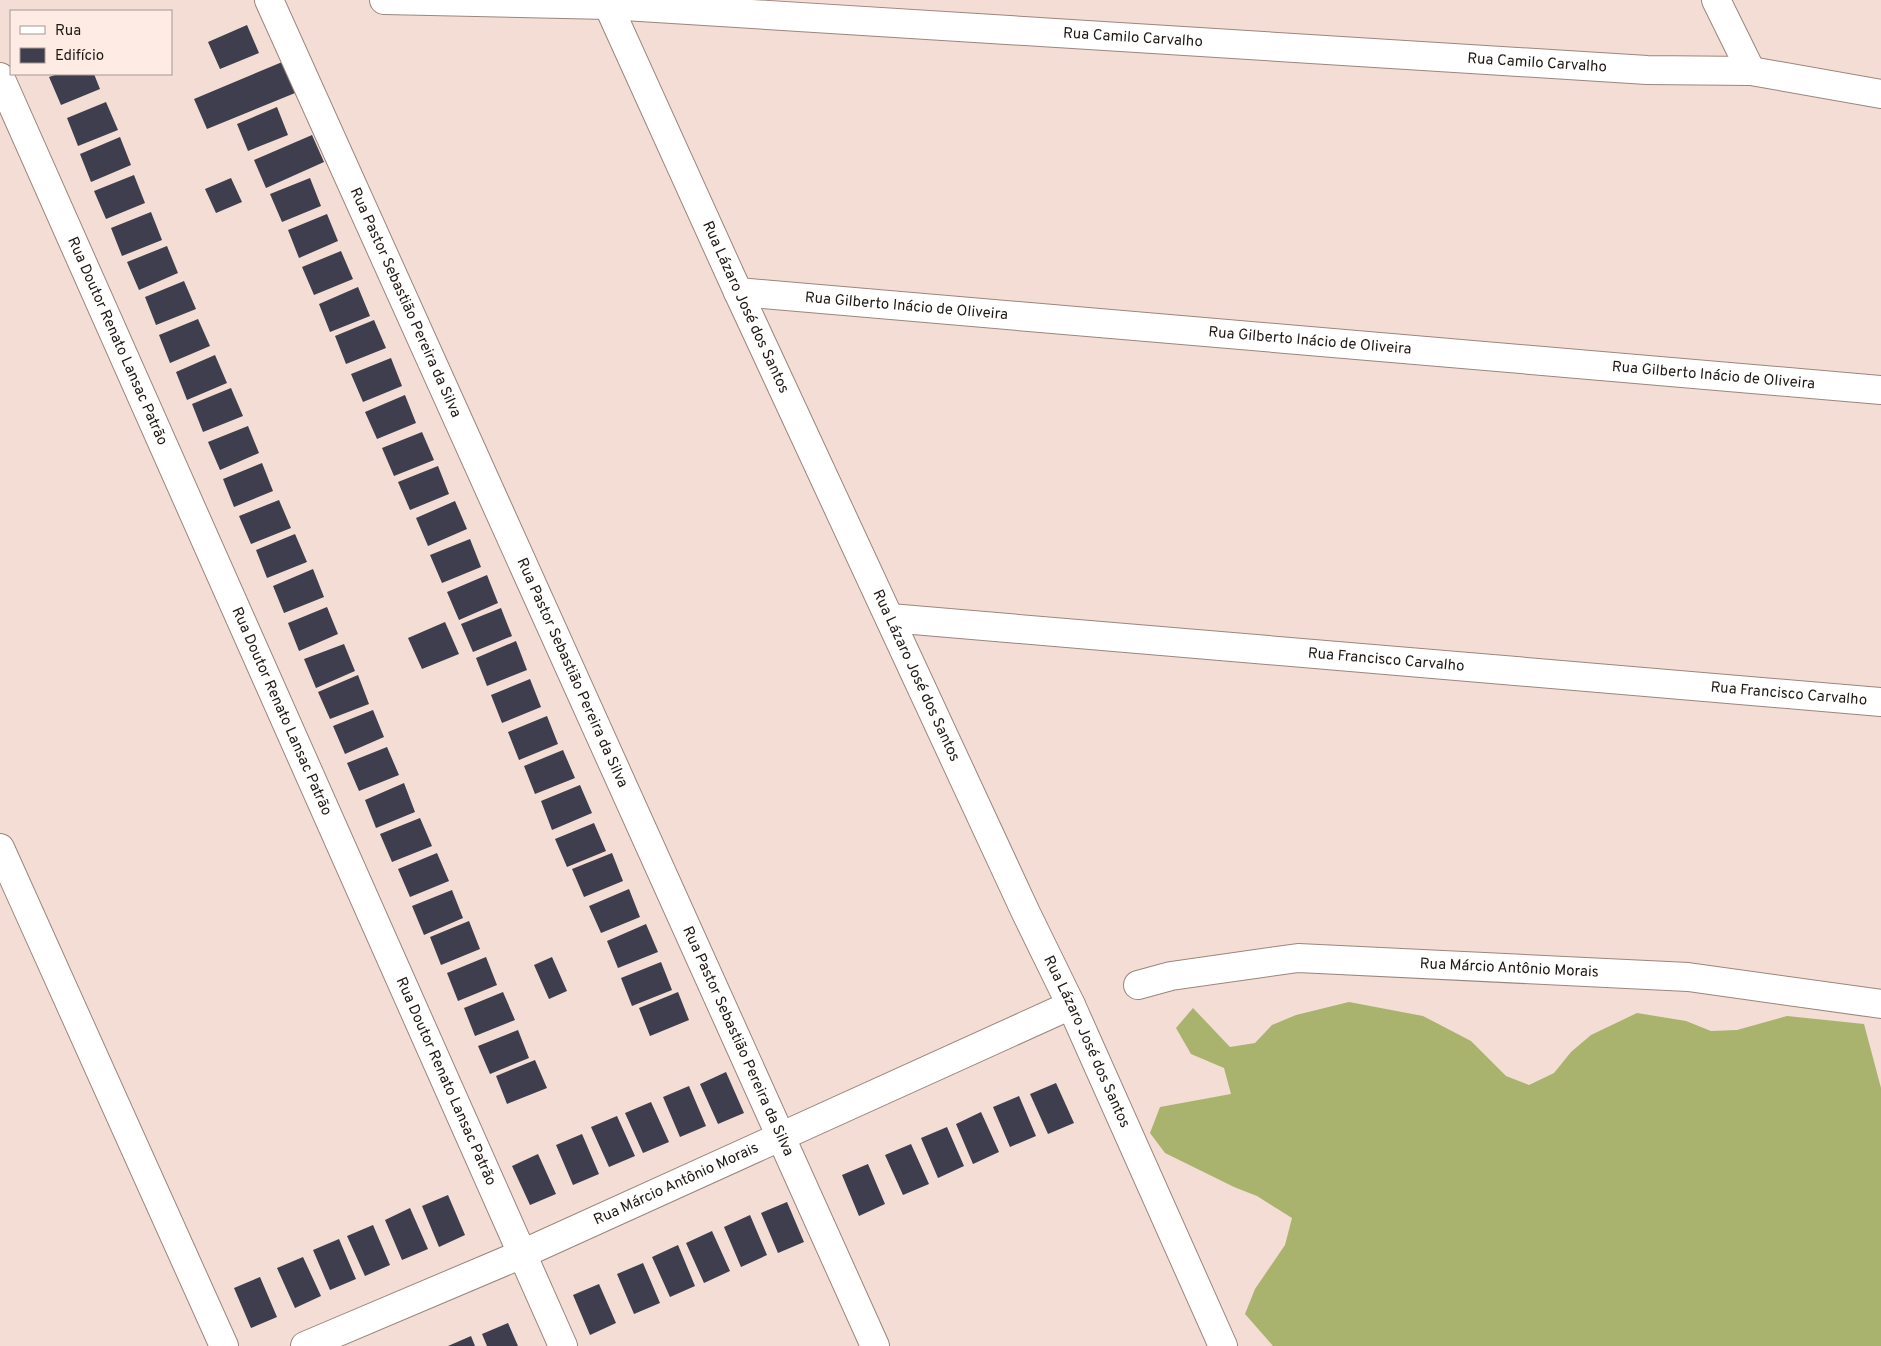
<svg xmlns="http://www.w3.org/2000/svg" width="1881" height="1346" viewBox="0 0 1881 1346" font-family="Overpass,sans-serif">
<rect width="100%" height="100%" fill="#f3ddd4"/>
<path fill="#a9b36e" d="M1349,1002L1423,1016L1471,1041L1506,1076L1529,1085L1554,1073L1571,1052L1591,1035L1637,1013L1686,1021L1711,1031L1737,1030L1787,1016L1864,1024L1881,1088V1346H1273L1245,1314L1255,1289L1285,1245L1292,1218L1257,1196L1234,1187L1165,1153L1150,1133L1160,1107L1231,1094L1224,1068L1191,1054L1176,1028L1193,1008L1230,1047L1255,1043L1272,1025L1296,1015Z"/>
<path fill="#3e3e4e" d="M247,25L259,53L220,69L208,42Z
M287,60L300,91L207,129L194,99Z
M58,74H94L100,89L61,105L49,77Z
M106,102L118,130L78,146L67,118Z
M277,107L288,135L248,151L237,124Z
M312,135L324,162L266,188L254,160Z
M120,137L131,165L91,182L80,154Z
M134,175L145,203L106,219L94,191Z
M231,178L242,202L216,213L205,189Z
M310,178L321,206L282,222L270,194Z
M151,212L162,240L122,256L111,228Z
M327,214L338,241L299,258L288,230Z
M167,246L178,273L139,290L127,262Z
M341,251L353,279L314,295L302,267Z
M184,281L196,309L156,325L145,297Z
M358,287L370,316L330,332L319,304Z
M198,319L210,346L170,363L159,335Z
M374,320L386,348L346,364L335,336Z
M215,355L227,383L187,400L176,372Z
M391,358L402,386L363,402L351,374Z
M231,388L243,416L203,432L192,404Z
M405,395L416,423L377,439L365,412Z
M248,426L259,453L220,470L208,442Z
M422,432L434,460L394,476L382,448Z
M262,463L273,491L234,507L223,479Z
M438,466L449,494L410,510L398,482Z
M279,500L291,528L251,544L239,516Z
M455,501L467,529L428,546L416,518Z
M295,534L307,562L267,578L256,550Z
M470,539L481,567L442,583L430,555Z
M313,569L324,597L284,613L273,586Z
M487,575L498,603L459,620L447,592Z
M327,607L338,634L299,651L288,623Z
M501,608L512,636L473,652L461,624Z
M445,622L459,654L422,669L408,638Z
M516,641L527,670L487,686L476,658Z
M344,644L355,671L316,688L304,659Z
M358,675L369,704L330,719L318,692Z
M530,679L541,707L502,723L491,695Z
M373,710L384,737L345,754L333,726Z
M547,716L558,744L519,760L508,732Z
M387,747L399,775L359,791L347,763Z
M563,750L575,778L535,794L524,766Z
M404,783L415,812L376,828L365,800Z
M580,785L592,813L552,830L541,801Z
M420,818L432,846L392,862L380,834Z
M594,823L606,851L567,867L555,839Z
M437,853L449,881L410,897L398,869Z
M612,853L623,881L584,897L572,869Z
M629,889L640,917L601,933L589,906Z
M452,890L463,918L424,935L412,906Z
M469,921L480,949L441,965L430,937Z
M646,924L658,952L618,968L607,941Z
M486,957L497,985L458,1001L447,973Z
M552,957L567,991L549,999L534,965Z
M661,962L672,990L632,1006L621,978Z
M503,992L515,1020L475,1036L464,1008Z
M678,992L689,1020L650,1036L639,1008Z
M518,1030L529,1058L490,1074L478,1046Z
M535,1060L547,1088L507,1104L496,1076Z
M726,1072L744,1113L718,1124L700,1084Z
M1056,1083L1074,1123L1048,1134L1030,1094Z
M689,1086L706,1126L680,1137L663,1097Z
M1019,1096L1036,1136L1010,1147L993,1107Z
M651,1102L669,1142L643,1153L625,1113Z
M981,1112L999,1152L973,1164L956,1124Z
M617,1116L635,1156L609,1167L591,1127Z
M947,1127L964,1166L938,1178L921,1138Z
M582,1134L599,1174L573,1185L556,1145Z
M911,1144L929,1184L903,1195L885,1155Z
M538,1154L556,1194L530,1205L512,1166Z
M868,1164L885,1204L859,1216L842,1175Z
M448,1195L465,1235L439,1247L422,1206Z
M787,1202L804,1242L778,1253L761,1213Z
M410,1208L428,1249L402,1260L385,1220Z
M750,1215L767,1255L741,1267L724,1227Z
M373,1225L390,1265L365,1276L347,1236Z
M712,1231L730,1271L704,1283L686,1243Z
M339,1239L356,1279L330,1290L313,1250Z
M678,1245L695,1286L670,1297L652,1257Z
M303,1257L321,1296L295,1308L277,1268Z
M643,1263L660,1303L634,1314L617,1274Z
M260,1277L277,1317L251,1328L234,1288Z
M599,1284L616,1323L590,1335L573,1295Z
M508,1323L518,1346H487L482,1334Z
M471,1336L475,1346H448Z"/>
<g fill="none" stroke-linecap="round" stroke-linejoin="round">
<defs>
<g id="street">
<path id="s1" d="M269,0L875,1346"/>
<path id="s2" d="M384,0L608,5L1647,70L1751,71L1881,94"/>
<path d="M1716,0L1751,71"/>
<path id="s3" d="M608,5L738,292L1026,913L1071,1005L1223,1346"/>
<path id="s4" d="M0,77L563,1346"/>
<path id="s5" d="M738,292L1881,390"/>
<path id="s6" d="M890,618L1881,702"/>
<path d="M0,848L224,1346"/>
<path id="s7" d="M1138,985L1171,976L1298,958L1688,977L1881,1004"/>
<path id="s8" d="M305,1346L522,1254L1071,1005"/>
</g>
</defs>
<use href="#street" stroke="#9a867d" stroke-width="30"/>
<use href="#street" stroke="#fff" stroke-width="28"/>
</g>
<g text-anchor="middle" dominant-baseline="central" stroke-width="5" stroke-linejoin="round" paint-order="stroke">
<g font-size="15" fill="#201915" stroke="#fdebe4">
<text stroke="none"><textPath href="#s2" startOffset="750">Rua Camilo Carvalho</textPath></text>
<text stroke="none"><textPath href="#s2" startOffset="1155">Rua Camilo Carvalho</textPath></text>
<text stroke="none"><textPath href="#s1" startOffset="332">Rua Pastor Sebastião Pereira da Silva</textPath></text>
<text stroke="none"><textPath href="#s5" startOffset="169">Rua Gilberto Inácio de Oliveira</textPath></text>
<text stroke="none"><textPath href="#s3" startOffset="332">Rua Lázaro José dos Santos</textPath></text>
<text stroke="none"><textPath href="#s4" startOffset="289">Rua Doutor Renato Lansac Patrão</textPath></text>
<text stroke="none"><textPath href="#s5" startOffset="574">Rua Gilberto Inácio de Oliveira</textPath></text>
<text stroke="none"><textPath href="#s5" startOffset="979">Rua Gilberto Inácio de Oliveira</textPath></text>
<text stroke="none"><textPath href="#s6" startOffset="498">Rua Francisco Carvalho</textPath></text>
<text stroke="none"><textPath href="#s1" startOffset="738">Rua Pastor Sebastião Pereira da Silva</textPath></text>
<text stroke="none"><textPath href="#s3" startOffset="738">Rua Lázaro José dos Santos</textPath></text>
<text stroke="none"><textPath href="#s6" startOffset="902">Rua Francisco Carvalho</textPath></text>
<text stroke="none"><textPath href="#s4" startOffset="694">Rua Doutor Renato Lansac Patrão</textPath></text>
<text stroke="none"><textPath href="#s7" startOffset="374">Rua Márcio Antônio Morais</textPath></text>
<text stroke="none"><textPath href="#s1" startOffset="1142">Rua Pastor Sebastião Pereira da Silva</textPath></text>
<text stroke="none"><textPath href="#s3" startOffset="1142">Rua Lázaro José dos Santos</textPath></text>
<text stroke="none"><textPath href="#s4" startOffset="1099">Rua Doutor Renato Lansac Patrão</textPath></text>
<text stroke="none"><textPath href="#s8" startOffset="405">Rua Márcio Antônio Morais</textPath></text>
</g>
</g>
<rect x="10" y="10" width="162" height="65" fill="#fdebe4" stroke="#a59791"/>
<rect x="20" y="26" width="25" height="8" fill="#ffffff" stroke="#a59791"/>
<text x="55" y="35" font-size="15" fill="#201915">Rua</text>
<rect x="20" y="48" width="25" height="15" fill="#3e3e4e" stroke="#a59791"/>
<text x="55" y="60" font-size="15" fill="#201915">Edifício</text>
</svg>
